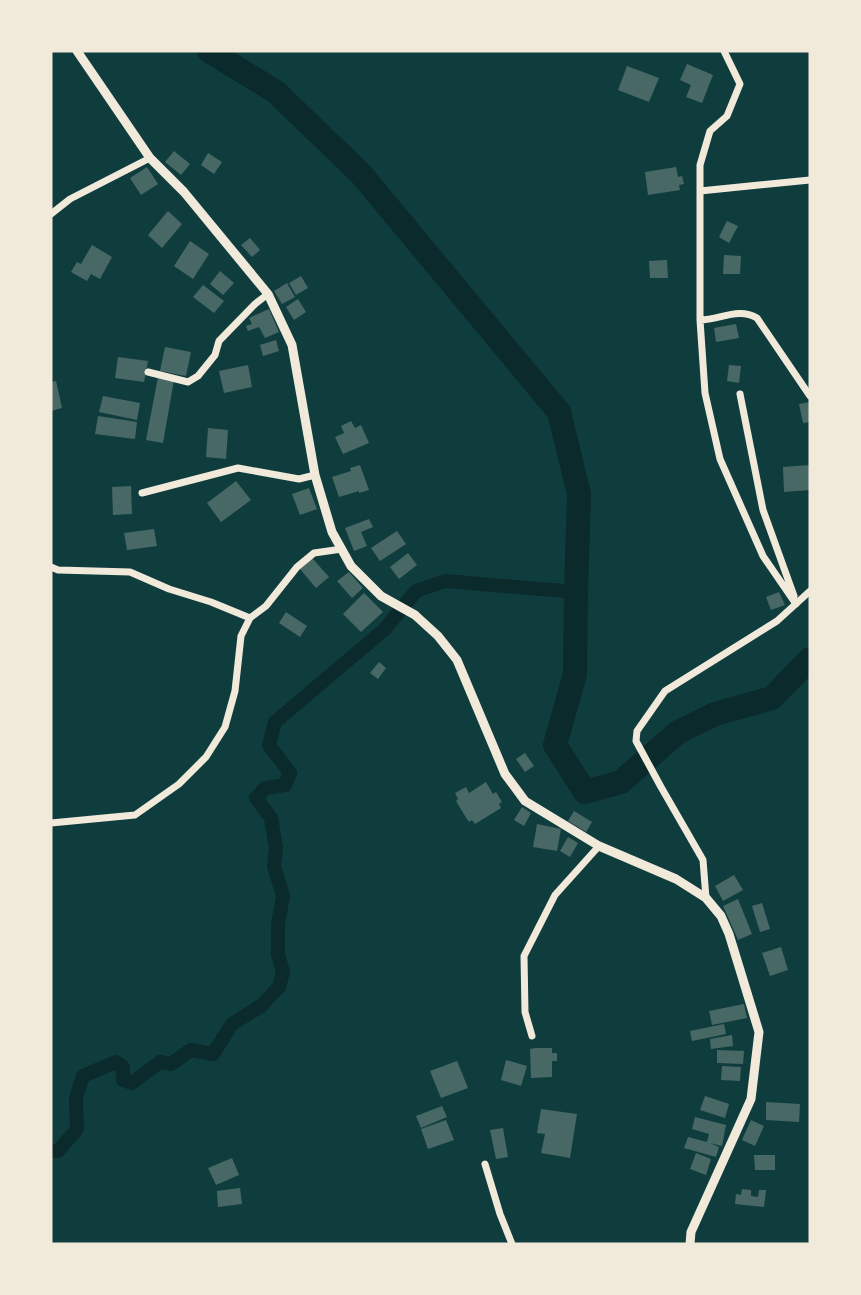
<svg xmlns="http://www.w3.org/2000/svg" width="861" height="1295" viewBox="0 0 861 1295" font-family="'Work Sans',sans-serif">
<rect width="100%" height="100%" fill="#0f3d3e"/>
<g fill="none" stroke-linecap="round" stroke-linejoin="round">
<path stroke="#0a2a2b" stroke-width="14" d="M51,1151H58L77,1129L76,1098L83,1076L116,1062L123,1067V1080L132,1083L160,1062L171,1064L191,1050L213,1054L232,1024L261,1006L279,987L283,972L278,954V924L283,896L274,866L276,848L271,818L256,798L265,788L285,785L290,773L269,745L275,722L385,629L416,591L445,581L576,592"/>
<path stroke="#0a2a2b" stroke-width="24" d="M209,51L276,92L361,174L559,412L579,494L576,592L575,674L555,745L585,792L621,782L678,732L715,714L772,698L810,659"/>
</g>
<path fill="#486865" d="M687,64L713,75L702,103L686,97L691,85L680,80Z
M627,66L659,78L649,102L618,90Z
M174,151L190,164L181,175L165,162Z
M208,153L222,162L214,174L201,165Z
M147,167L158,184L141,195L130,178Z
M676,167L678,177L682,176L684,184L679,185L680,190L648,195L645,172Z
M168,211L182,224L162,248L148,235Z
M727,221L738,226L729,243L719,237Z
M250,238L260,250L252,257L241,245Z
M190,241L209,254L193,279L174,266Z
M92,245L112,257L100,279L91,274L87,281L71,272L77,262L81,264Z
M724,255L741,256L740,274H723Z
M667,260L668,278H650L649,261Z
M220,271L234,283L223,295L210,284Z
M301,276L308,288L296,295L289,283Z
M287,283L295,297L282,304L274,291Z
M203,285L224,301L214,313L193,297Z
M298,299L306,312L294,320L286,307Z
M269,309L279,332L265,338L259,327L248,331L246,326L252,324L249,318Z
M736,324L739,338L716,342L714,328Z
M276,340L279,351L263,356L260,345Z
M165,347L191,352L186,376L160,371Z
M118,357L148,361L144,382L115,378Z
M248,365L252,387L224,393L219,371Z
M729,365L741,366L739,383L727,381Z
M158,377L174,380L163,443L146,440Z
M56,381L62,408L51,411V382Z
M103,396L140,403L137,420L99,412Z
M810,402V422L803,423L799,404Z
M98,416L137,422L135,439L95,434Z
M351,421L355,428L361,425L369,443L343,454L335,437L344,433L341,426Z
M208,428L228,430L226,459L206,457Z
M360,465L369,490L359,493V491L339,497L332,477L351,471L350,468Z
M810,465V490L784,492L783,467Z
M236,481L251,500L221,522L207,503Z
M131,486L132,514L113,515L112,487Z
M309,488L317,509L300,515L292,494Z
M369,519L373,527L361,532L367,546L354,551L345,528Z
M154,529L157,546L127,550L124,533Z
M397,531L406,544L380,561L371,548Z
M408,553L417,565L399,579L390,567Z
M312,558L329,577L316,588L300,569Z
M349,572L363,588L352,598L337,581Z
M779,592L785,605L771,610L766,597Z
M364,593L383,612L361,632L343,614Z
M286,612L307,626L300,637L279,623Z
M379,662L386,668L378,679L370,673Z
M525,753L534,766L525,772L516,759Z
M486,782L493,794L496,792L502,802L499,804L501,808L475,824L472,820L469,822L465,816L456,801L458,799L455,793L466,787L469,793Z
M522,807L531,813L524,826L514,820Z
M574,811L592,822L586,832L568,821Z
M537,824L561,829L557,851L533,847Z
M568,837L578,843L570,857L560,851Z
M734,875L743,890L723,901L715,886Z
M738,899L752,934L738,940L723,906Z
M762,903L770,929L760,932L752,906Z
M781,947L788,970L770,976L762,953Z
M744,1004L747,1018L712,1025L709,1011Z
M724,1024L726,1034L692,1041L690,1031Z
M732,1035L733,1046L711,1049L710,1039Z
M535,1048H552V1053H557V1061H552V1077L531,1078L530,1049Z
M717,1050L744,1051L743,1064L717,1063Z
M506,1060L527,1066L521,1086L501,1080Z
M457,1061L468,1088L441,1098L430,1071Z
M722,1066L741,1067L740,1081L721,1080Z
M705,1096L729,1104L725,1118L700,1110Z
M766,1102L800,1104L799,1122L766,1120Z
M442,1106L447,1117L421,1128L416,1116Z
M541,1109L577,1114L570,1158L541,1153L545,1134L537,1133Z
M695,1117L726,1125L722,1146L710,1143L719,1147L716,1157L684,1148L688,1137L707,1142L709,1134L692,1129Z
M446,1120L454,1140L428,1149L421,1129Z
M751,1120L764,1126L755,1146L742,1140Z
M503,1128L508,1157L496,1159L490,1130Z
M696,1153L711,1159L706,1175L690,1169Z
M754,1155H775V1170H755Z
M232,1158L239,1175L216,1185L208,1168Z
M240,1188L242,1204L218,1207L217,1191Z
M742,1189L751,1190V1196L758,1197L759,1190H766L764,1207L735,1204L736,1194L741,1195Z"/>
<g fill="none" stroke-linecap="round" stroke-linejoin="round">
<path stroke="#f1e9da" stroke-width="7" d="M724,51L740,84L727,116L710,131L700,165V320L705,393L720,459L763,556L796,604
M700,191L810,180
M51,214L70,199L150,158
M700,320C720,320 738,307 757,318L810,396
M148,372L188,382L198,376L215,355L219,341L255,304L268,294
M740,394L763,510L794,596
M142,493L238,468L299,479L315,475
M51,567L58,570L130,572L169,589L211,602L250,618
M51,823L135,815L179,784L206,757L225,727L235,691L241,636L250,618L266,606L297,567L314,553L342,549
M706,898L703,860L661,787L636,741L637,731L665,691L777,621L810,591
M532,1036L525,1012L524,956L555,895L599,846
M485,1164L500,1214L512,1244"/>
<path stroke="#f1e9da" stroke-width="9" d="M77,51L150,158L184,192L268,294L292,345L315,475L332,532L351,566L381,596L415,615L438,636L457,660L505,774L525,801L599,846L676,879L706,898L721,916L729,934L759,1032L751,1099L691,1232L690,1244"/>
</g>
<rect width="861" height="1295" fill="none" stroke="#f1e9da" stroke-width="105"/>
</svg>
